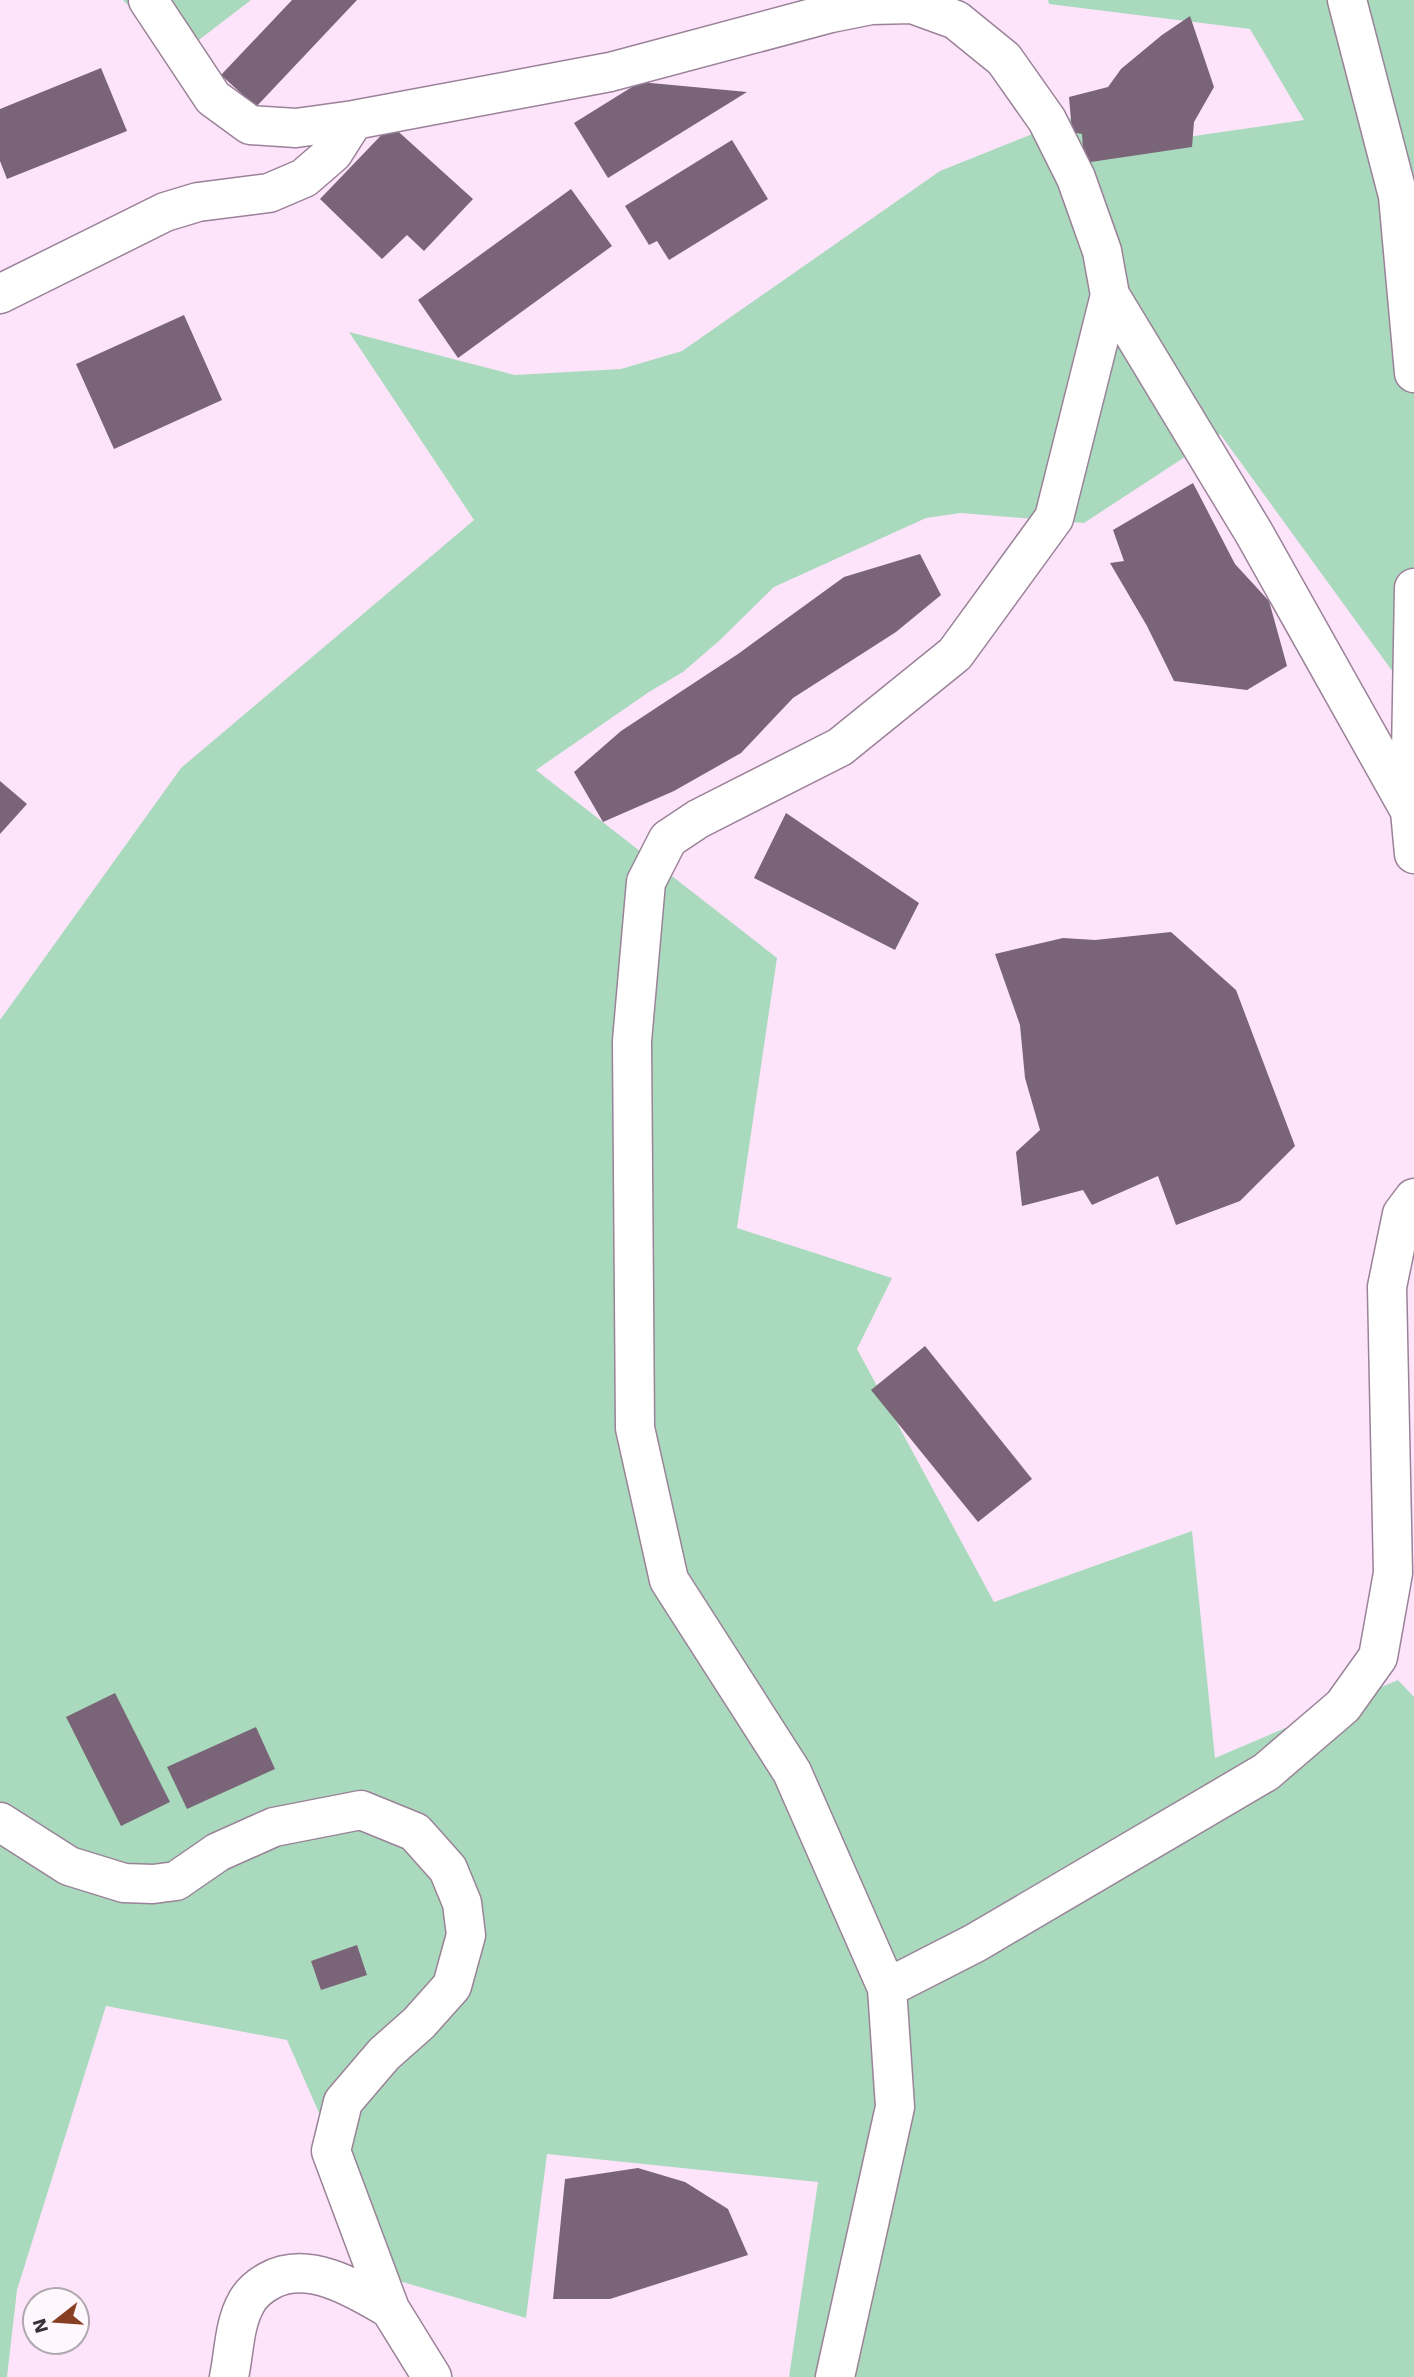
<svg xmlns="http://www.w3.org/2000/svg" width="1414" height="2377" viewBox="0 0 1414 2377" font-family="'Work Sans',sans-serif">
<rect width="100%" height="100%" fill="#fee4fb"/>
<path fill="#aadabd" d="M123,0H251L178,56Z
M1048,0H1414V701L1220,434L1084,523L961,513L926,518L774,587L720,640L683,672L649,692L536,770L777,958L737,1228L892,1278L857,1349L994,1602L1192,1531L1215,1758L1398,1680L1414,1697V2377H789L818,2182L547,2154L526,2318L392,2279L287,2040L106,2006L17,2290L7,2377H0V1020L181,768L474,520L349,332L515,375L621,369L682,351L940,171L1077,116L1139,144L1304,120L1250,29L1049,4Z"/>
<path fill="#7a6478" d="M292,0H357L256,107L221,75Z
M1190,16L1214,87L1194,122L1192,147L1084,163L1082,134L1072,132L1069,97L1108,87L1121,69L1162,35Z
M101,68L127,131L7,179L0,161V109Z
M640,82L747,92L608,178L574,123Z
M391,125L473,199L424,251L407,235L382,259L320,199Z
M732,140L768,199L669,260L657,241L649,245L625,206Z
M571,189L612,246L458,358L418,300Z
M184,315L222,400L114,449L76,364Z
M1193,483L1235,564L1269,601L1287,666L1247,690L1174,681L1147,626L1110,563L1124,561L1113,530Z
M920,554L941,595L896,632L793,698L741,753L674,791L603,822L574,772L621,731L738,654L844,577Z
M0,781L27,804L0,834Z
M786,813L919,903L895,950L754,878Z
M1171,932L1236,990L1295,1146L1240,1201L1176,1225L1158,1176L1092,1205L1083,1190L1022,1206L1016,1152L1040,1130L1025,1078L1020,1025L995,954L1063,938L1095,940Z
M925,1346L1032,1479L978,1522L871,1390Z
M115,1693L170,1802L121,1826L66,1717Z
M256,1727L275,1769L187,1809L167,1767Z
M357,1945L367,1975L321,1990L311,1961Z
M638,2168L685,2182L728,2209L748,2255L610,2299H553L565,2179Z"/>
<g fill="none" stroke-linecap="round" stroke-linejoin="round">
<defs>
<path id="street" d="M148,0L213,98L250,125L296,128L354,120L610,72L831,13L871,5L912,4L956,20L1004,59L1047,120L1076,178L1102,251L1110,295L1054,518L955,654L840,747L698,819L668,839L646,882L632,1041L635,1428L669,1580L792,1772L887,1988L895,2107L835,2377
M1347,0L1398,196L1414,373
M0,294L165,212L198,202L269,193L304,178L333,153L354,120
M1110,295L1254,533L1410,811
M1414,588L1410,811L1414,854
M0,1822L69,1866L124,1883L153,1884L176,1881L218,1852L274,1827L361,1810L415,1832L448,1869L462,1903L466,1935L452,1986L419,2023L384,2054L343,2102L331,2151L390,2309L432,2377
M887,1988L975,1943L1266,1772L1343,1706L1378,1657L1393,1573L1387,1287L1402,1214L1414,1198
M229,2377C234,2354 234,2324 246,2303C251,2293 260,2286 269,2281C308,2259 356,2289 390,2309"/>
</defs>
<use href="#street" stroke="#9a8298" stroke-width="41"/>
<use href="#street" stroke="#fff" stroke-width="38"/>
</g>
<g transform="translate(56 2321) rotate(253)"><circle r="33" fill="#fef8fd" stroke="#b0a8af" stroke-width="2"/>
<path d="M0-5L12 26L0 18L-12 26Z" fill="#873e22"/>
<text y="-10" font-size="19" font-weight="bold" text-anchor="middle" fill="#3a3039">N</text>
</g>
</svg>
